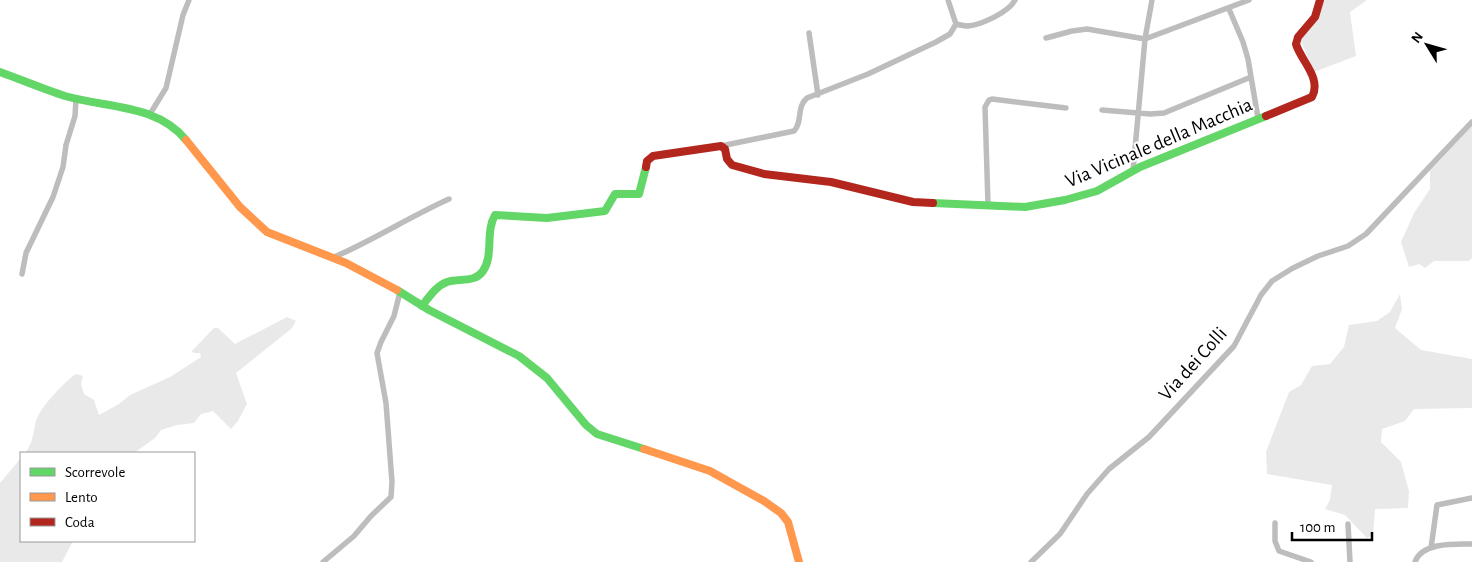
<svg xmlns="http://www.w3.org/2000/svg" width="1472" height="562" viewBox="0 0 1472 562" font-family="'Alegreya Sans',sans-serif">
<rect width="100%" height="100%" fill="#fff"/>
<path fill="#e9e9e9" d="M1321,0H1367L1350,12L1356,56L1314,72L1300,39Z
M1472,126V258L1469,261H1434L1425,268L1419,264L1409,267L1401,242L1414,213L1430,189V171Z
M1400,294L1402,309L1395,328L1421,350L1472,359V408L1414,409L1405,421L1382,429L1381,442L1401,462L1409,491L1408,508L1375,509L1373,535L1367,538L1345,515L1325,509L1330,500L1332,485L1267,474L1266,452L1289,392L1301,385L1312,366L1330,364L1344,347L1349,325L1377,321L1390,312Z
M287,317L296,321L291,329L236,373L247,404L238,421L231,429L213,411L201,414L194,423L177,425L161,430L155,438L134,453H25C36,439 32,429 38,416C44,404 65,381 76,374L83,376L81,384L84,394L94,400L99,415L119,404L130,395L170,377L201,357L200,353H195L191,352L214,328H218L235,344Z
M21,458V541H73L62,562H0V483Z"/>
<g fill="none" stroke-linecap="round" stroke-linejoin="round">
<path stroke="#bdbdbd" stroke-width="5.5" d="M948,0L956,24
M1229,9L1243,42L1248,59L1258,118
M809,33L818,95
M1046,38L1072,31L1087,29L1145,39L1249,0
M1102,110L1150,114L1164,113L1251,77
M150,114L166,88L183,15L189,0
M721,146L794,131C803,122 796,107 807,98L868,74L936,42L950,34L956,24C960,25 964,26 968,26C981,25 1009,12 1015,0
M1133,171L1145,39L1152,0
M988,205L985,107L989,100L992,99L1066,108
M332,258C372,241 409,217 449,199
M22,274L26,253L53,197L63,167L66,145L75,116L76,99
M1275,523V541L1279,551L1311,562
M1348,524L1350,562
M1431,548L1437,505L1472,498
M323,562L354,536L371,516L391,497L392,482L386,403L377,353L381,342L394,316L400,292
M1031,562L1060,534L1087,494L1109,469L1149,437L1234,346L1261,295L1272,281L1293,268L1318,256L1348,246L1366,234L1472,122
M1415,562C1422,542 1455,544 1472,544"/>
<path stroke="#63d668" stroke-width="8" d="M0,72C22,80 43,89 65,96C106,108 157,104 186,140
M933,203L1025,207L1065,200L1097,191L1140,167L1266,116
M397,290L429,310L519,356L547,378L586,425L597,434L644,449
M422,306C429,297 436,286 447,282C459,278 475,283 483,271C494,255 485,232 495,215L547,218L605,211L615,194H639L646,167"/>
<path stroke="#ff974d" stroke-width="8" d="M186,140L240,207L267,232L346,263L397,290
M644,449L710,471L764,501L781,513L788,522L799,562"/>
<path stroke="#b3261e" stroke-width="8" d="M1266,116L1312,97C1322,78 1301,61 1296,44L1298,37L1315,17L1320,0
M646,167L647,161L653,156L721,146L725,149L727,159L732,165L764,174L831,182L913,202L933,203"/>
</g>
<g text-anchor="middle" dominant-baseline="central" stroke-width="4" stroke-linejoin="round" paint-order="stroke">
<g font-size="20" fill="#000" stroke="#fff">
<text transform="translate(1159 143) rotate(-23)">Via Vicinale della Macchia</text>
<text transform="translate(1193 364) rotate(-48)">Via dei Colli</text>
</g>
</g>
<rect x="20" y="452" width="175" height="90" fill="#ffffff" stroke="#999999"/>
<rect x="30" y="468" width="25" height="8" fill="#63d668" stroke="#999999"/>
<text x="65" y="477" font-size="15" fill="#000000">Scorrevole</text>
<rect x="30" y="493" width="25" height="8" fill="#ff974d" stroke="#999999"/>
<text x="65" y="502" font-size="15" fill="#000000">Lento</text>
<rect x="30" y="518" width="25" height="8" fill="#b3261e" stroke="#999999"/>
<text x="65" y="527" font-size="15" fill="#000000">Coda</text>
<g transform="translate(1427 45) rotate(307)" stroke="#ffffff" stroke-width="4" paint-order="stroke">
<path d="M0-4L9 19L0 12L-9 19Z" fill="#000000"/>
<text y="-8" font-size="14" font-weight="bold" text-anchor="middle" fill="#000000">N</text>
</g>
<path d="M1292 532v8h80v-8" fill="none" stroke="#000000" stroke-width="2.5"/>
<text x="1300" y="532" font-size="15" fill="#000000" stroke="#ffffff" stroke-width="4" paint-order="stroke">100 m</text>
</svg>
